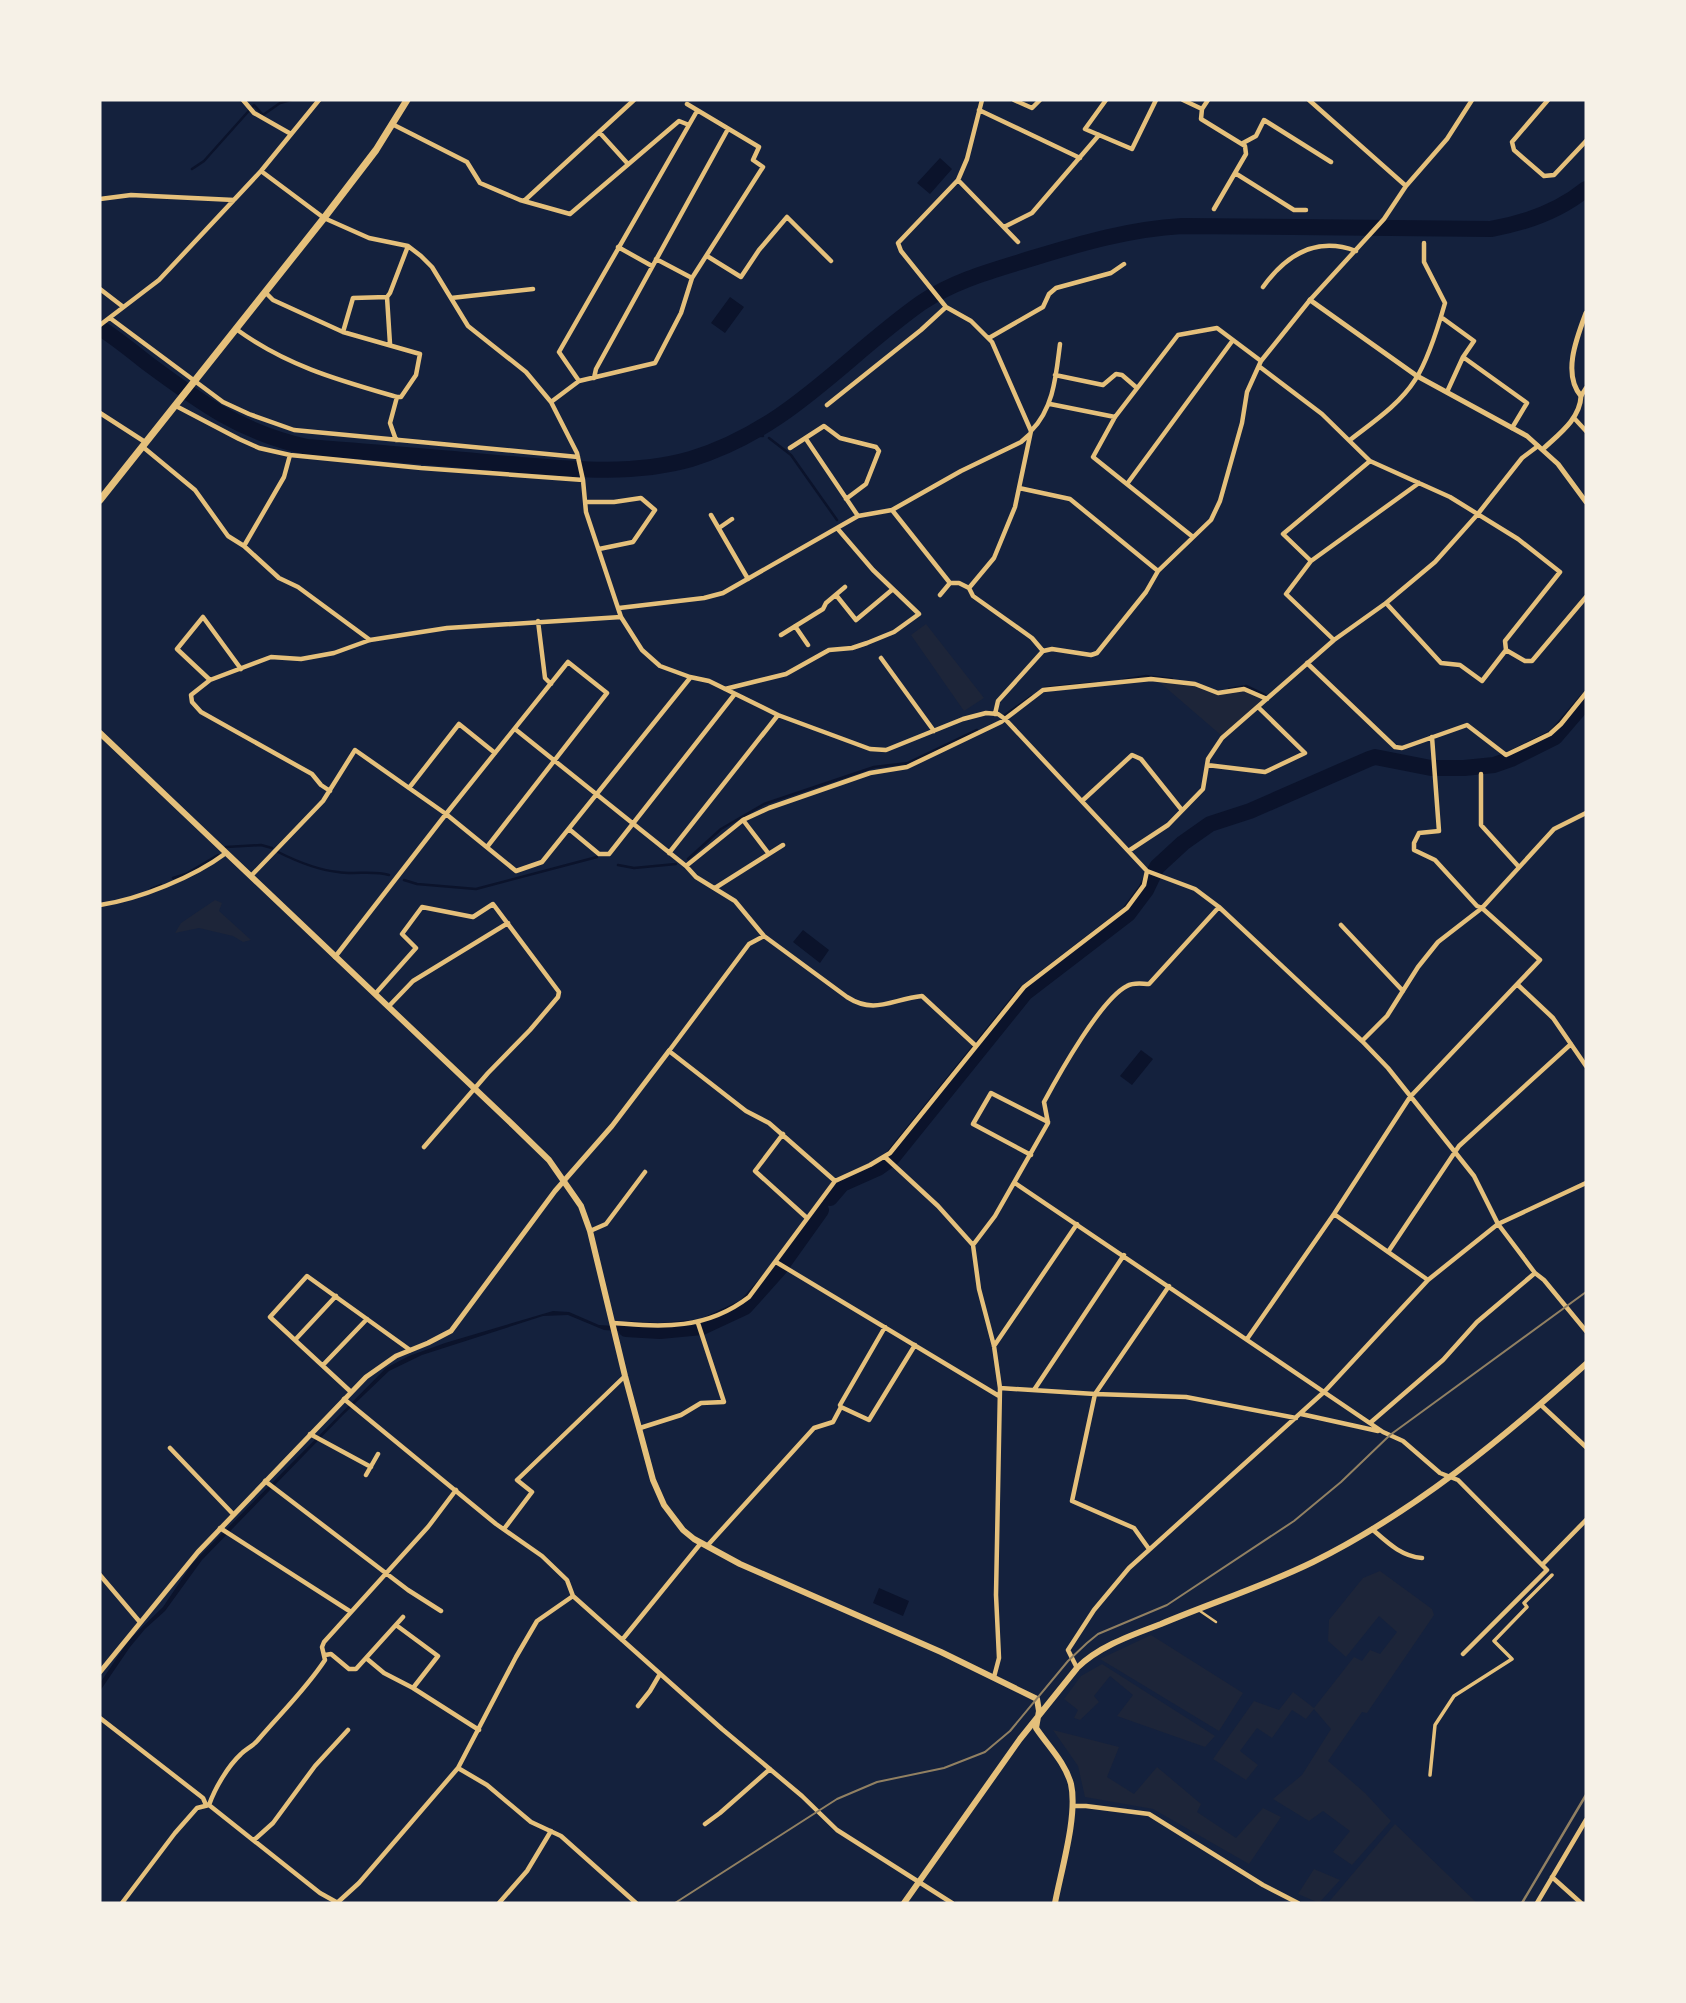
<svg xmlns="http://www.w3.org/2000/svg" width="1686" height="2003" viewBox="0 0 1686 2003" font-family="'Public Sans',sans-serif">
<rect width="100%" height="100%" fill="#14213d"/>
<path fill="#1d2539" d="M926,624L984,698L964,711L911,635Z
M1157,680L1194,686L1217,695L1244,690L1264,699L1222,736Z
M215,900L222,903L219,911L251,940L243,942L233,936L199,928L175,933L181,923Z
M1380,1571L1432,1609L1434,1615L1367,1713L1362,1712L1328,1761L1365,1793L1391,1821L1352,1865L1333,1852L1350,1831L1323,1811L1309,1821L1273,1799L1302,1775L1331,1729L1314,1709L1306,1719L1292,1710L1272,1738L1257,1728L1240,1751L1258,1765L1246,1780L1213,1759L1254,1701L1279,1710L1293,1692L1314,1708L1354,1657L1362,1661L1370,1650L1380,1654L1397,1632L1379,1616L1346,1657L1328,1641L1329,1620L1363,1578Z
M1151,1635L1243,1693L1219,1731L1100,1659Z
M1102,1664L1215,1736L1205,1747L1117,1716L1133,1695L1110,1676L1094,1696L1099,1702L1080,1720L1074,1718L1078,1710L1064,1699L1081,1676Z
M1053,1730L1119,1747L1107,1777L1134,1794L1157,1767L1201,1804L1197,1812L1236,1838L1263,1808L1281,1817L1249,1864L1153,1809L1085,1797L1078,1766Z
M1395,1824L1477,1903H1328Z
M1314,1869L1340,1880L1319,1903L1298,1894Z"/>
<path fill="#0b132b" d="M940,158L952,169L930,194L917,183Z
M730,297L744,307L725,333L711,323Z
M803,930L829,950L820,963L793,942Z
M1141,1050L1153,1059L1132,1085L1120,1076Z
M553,1311L569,1312L599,1325L646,1328V1333L604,1330L568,1315L543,1316L422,1355L389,1371L343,1415L202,1560L165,1611L145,1629L130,1647L100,1691V1683L129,1640L163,1607L192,1564L386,1368L409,1356L445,1343Z
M879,1588L909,1601L903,1616L873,1603Z"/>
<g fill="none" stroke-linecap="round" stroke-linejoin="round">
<path stroke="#0b132b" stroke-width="2.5" d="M192,169L204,161L254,105L263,115L280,103L291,100
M747,435L763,436
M769,438L791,455L837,520
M1123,680L1146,676L1172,679
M1044,688L1096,683
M1229,689L1246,686L1265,695
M1005,715L1032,696
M226,847L261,845L272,848
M278,852C296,861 318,870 338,872C355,875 372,870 389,875
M688,859L721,829L764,804L874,767L908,763L977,730
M618,865L634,868L676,864
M173,878L186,874L218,855
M404,880L417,884L476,889L597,857
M151,889L161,885"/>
<path stroke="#0b132b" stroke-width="16" d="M100,328C116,338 132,351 147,363C201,403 240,432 307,447C370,452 433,457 497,463C561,468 628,477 691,459C789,429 842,359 921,303C955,280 994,270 1033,258C1082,243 1130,229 1182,226L1491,229C1525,223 1559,211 1586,189
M830,1198L842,1184L878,1168L892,1158L1025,993L1128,914L1146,890L1157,867L1183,843L1210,824L1250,811L1369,759L1375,757L1431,768H1464L1494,765L1511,759L1555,737L1586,701
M626,1329L660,1331L702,1327L745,1307L779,1269L821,1210"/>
<path stroke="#e5c07b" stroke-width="2.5" d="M1200,1611L1216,1622"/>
<path stroke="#e5c07b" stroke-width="3.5" d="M1430,1775L1435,1725L1454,1696L1512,1659L1494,1641L1527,1607L1524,1603L1552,1575"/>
<path stroke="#e5c07b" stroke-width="4.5" d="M243,100L254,113L291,134
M982,100L967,159L958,180L898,243L901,251L946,307L971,321L992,342L1031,431
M1014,100L1032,108L1040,100
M1106,100L1085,129L1132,149L1156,100
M1183,100L1202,109
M1208,100L1202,109L1201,119L1245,146L1246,154L1214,209
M1309,100L1406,186
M1548,100L1512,142L1514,150L1544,176L1554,175L1586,141
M979,110L1080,158
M392,124L467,162L480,183L520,200L570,214L679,121L689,125
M600,133L628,164
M1243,143L1256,136L1264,120L1331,162
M261,171L324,218L369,238L408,246L421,256L432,267L468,326L526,372L551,402L577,453L583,480L586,512L621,617L642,650L660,666L690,677L709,681L778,715L870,749L886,750L963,719L986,713L998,714L1005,719L1147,871L1195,889L1219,907L1362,1041L1388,1068L1474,1176L1498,1224L1535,1273L1544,1280L1586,1331
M1235,173L1294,210H1306
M958,180L1018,242
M100,199L131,195L234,200
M524,201L634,100
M1004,227L1032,213L1099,135
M618,247L652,266
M707,256L741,277L759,250L787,217L831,261
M656,259L692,278
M1263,287C1286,255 1316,236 1356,251
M100,289L122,306
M451,298L533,289
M1441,317L1474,341L1463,357L1447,392
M110,318L223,402L249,414L294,430L578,457
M100,325L159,280L261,171L319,100
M236,329C287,366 338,380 397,397H401L416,375L420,354L343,332L273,300L265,292
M343,332L353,298L387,297
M989,338L1043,307L1049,294L1056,288L1111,273L1124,264
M390,344L387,297L390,293L408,246
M1463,357L1527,403L1512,428
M1260,367L1322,414L1370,461L1450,497L1518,539L1560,572L1505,641L1506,650L1525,661H1532L1586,597
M1055,375L1103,385L1116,374L1122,375L1137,388
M594,378L596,369L728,129
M579,381L559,352L697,111
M1581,396L1586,388
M551,402L579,381L655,363L681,313L692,278L763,167L753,160L759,147L687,104
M1050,404L1115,417
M827,405L921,330L946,307
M176,406L239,439L259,448L290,455L421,468L583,480
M100,413L145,442
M1574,418L1586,431
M806,439L858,516
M396,440L390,423L397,397
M1350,440C1373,422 1399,405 1415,380C1427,362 1439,324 1445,303L1424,262V243
M143,447L195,490L228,536L244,546L279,578L298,587L370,640
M790,448L824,426L840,438L876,447L879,451L866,484L846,499
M1127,484L1233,340
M1019,488L1070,499L1158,571
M585,502H614L641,498L655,510L633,542L599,549
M892,510L950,583H959L969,588
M711,515L748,579
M719,528L732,519
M1193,537L1093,457L1115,417L1178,335L1217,328L1261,361
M244,546L284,477L290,455
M1311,561L1283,534L1370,461
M836,595L856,620L893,589
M940,595L950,583
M1386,603L1441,663L1460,665L1482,681L1506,650
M619,608L704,598L723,593L858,516L892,510L961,471L1021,442L1030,434
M538,621L545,678L551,684
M795,626L808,645
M781,635L823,609L826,603L845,587
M1334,640L1286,594L1311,561L1419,483
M1043,651L1032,638L973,596L969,588L994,558L1015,507L1031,431C1054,408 1056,375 1060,344
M881,658L934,731
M1307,663L1395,747L1402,748L1467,725L1506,755L1550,734L1561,724L1586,693
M210,680L177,649L203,617L241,669
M725,689L786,674L829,650L852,648L867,643L894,632L919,614L873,570L837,528
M995,714L998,701L1043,651L1052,649L1091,655L1097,653L1146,592L1158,571L1211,520L1220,501L1242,423L1247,392L1261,361L1310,300L1384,219L1406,186L1447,139L1472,100
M515,729L686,866L696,877L735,901L764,936L847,997C875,1015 892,999 922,996L976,1046
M1207,765L1265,772L1305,753L1258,707
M1481,774V825L1519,867
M409,788L459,724L495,753
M330,791L321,785L312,774L201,712L192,702L191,695L210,680L271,657L301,659L334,653L370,640L447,628L621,617
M1082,801L1132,755L1141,759L1181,809
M743,820L769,854
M569,829L599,854H609L734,695
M1130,850L1168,825L1203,789L1208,759L1222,738L1334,640L1386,603L1435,562L1477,515L1522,458L1538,446
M669,853L778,715
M686,866L743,820L769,808L870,773L907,767L1001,722L1043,690L1151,679L1195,684L1218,693L1244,689L1267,699
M251,876L323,801L355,750L446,814L516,871L542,862L690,678
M715,888L783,845
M100,905C140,899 194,877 226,853
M1341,925L1403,991
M764,936L749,944L669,1051L746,1111L769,1123L835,1181
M335,957L446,814L568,662L607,693L487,847
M1518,985L1553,1018L1586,1066
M376,993L416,948L402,934L422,907L473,917L493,904L559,992L558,997L530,1030L488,1073L424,1147
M389,1006L413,981L508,923
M1362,1041L1387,1016L1418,967L1438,942L1482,908L1554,829L1586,813
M783,1134L755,1171L807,1218
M1031,1155L973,1124L991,1093L1048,1122
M885,1157L938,1206L973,1245L979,1289L994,1346L1000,1388L996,1595L999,1658L994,1677
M1015,1183L1383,1432L1403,1441L1440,1473L1458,1480L1542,1565L1547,1570L1463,1654
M1334,1214L1428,1280
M590,1231L606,1224L645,1172
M973,1245L995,1216L1048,1123L1044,1102C1059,1074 1101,999 1127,986C1134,982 1142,984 1149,984L1219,907
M1388,1252L1459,1146L1571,1044
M776,1262L999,1396
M613,1323C664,1327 706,1330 749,1297L835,1181L870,1165L890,1153L1024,987L1127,908L1144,885L1147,871
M885,1327L840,1405L841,1407L869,1420L915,1345
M1247,1339L1334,1214L1410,1097L1540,960L1482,908L1477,906L1435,860L1414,850V843L1419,833L1439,831L1432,737
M295,1340L336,1296
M994,1346L1077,1224
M323,1365L367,1319
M1000,1388L1095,1394L1186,1397L1296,1418
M1034,1390L1124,1255
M351,1392L270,1317L307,1276L410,1350
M344,1399L496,1524L542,1556L567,1580L573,1596L722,1729L802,1796L837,1830L952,1903
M1541,1405L1586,1447
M1301,1414L1378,1431
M1370,1423L1443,1360L1477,1322L1535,1273
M640,1428L681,1415L701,1403L724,1402L698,1323
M310,1434L371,1467
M170,1448L233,1514
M366,1475L378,1454
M265,1481L408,1590L441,1611
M220,1528L351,1612
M504,1529L532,1492L517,1480L625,1376
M1372,1529C1388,1543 1401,1556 1422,1558
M707,1546L814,1428L833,1422L841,1407
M1149,1549L1134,1528L1072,1501L1095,1394L1169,1286
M1542,1565L1586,1520
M100,1575L139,1621
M396,1625L438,1656L413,1688
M622,1640L701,1543
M325,1655L331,1654L349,1669H356L403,1617
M366,1658L384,1673L413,1688L479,1730
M1077,1668L1068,1650L1094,1610L1129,1568L1325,1391L1428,1280L1498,1224L1586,1183
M638,1706L650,1691L660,1674
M100,1718L203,1798L206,1805
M458,1768L487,1785L531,1822L561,1836L636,1903
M209,1805C215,1788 228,1766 241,1754C246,1749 253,1746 258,1740C280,1714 306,1689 325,1660L322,1647L324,1642L428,1527L456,1490
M1073,1806H1086L1149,1814L1263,1885L1298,1903
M705,1824L720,1813L770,1769
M254,1840L273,1823L315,1766L348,1730
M1552,1877L1581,1903
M122,1903L175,1833L197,1808L209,1805L320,1893L338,1903
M337,1903L359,1883L458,1768L516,1657L537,1621L573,1596
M499,1903L527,1871L551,1831
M1537,1903L1586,1820"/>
<path stroke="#e5c07b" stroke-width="5" d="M1310,300L1417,376L1527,436L1558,464L1586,502
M1543,449C1559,434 1580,419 1581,396C1562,374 1577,337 1586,313
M100,1672L198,1552L366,1377L396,1356L428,1343L451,1331L555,1191L612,1126L669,1051"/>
<path stroke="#e5c07b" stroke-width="6" d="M100,733L513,1125L549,1160L581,1206L590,1231L625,1376L653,1480L664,1505L683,1530L694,1539L740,1564L941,1652L1037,1699L1039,1711L1036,1728C1048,1746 1065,1762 1071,1784C1078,1815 1061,1871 1055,1903
M904,1903L1020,1739L1077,1668C1099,1646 1132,1635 1161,1624C1211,1603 1264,1586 1313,1562C1414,1512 1502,1439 1586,1364"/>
<path stroke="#e5c07b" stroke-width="7" d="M100,500L324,218L376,150L407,100"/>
<path stroke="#918062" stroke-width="2" d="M675,1903L837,1799L877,1782L944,1768L985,1752L1010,1731L1068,1661L1087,1643L1098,1634L1167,1605L1294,1521L1341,1482L1390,1435L1586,1292"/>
<path stroke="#918062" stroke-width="2.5" d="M1522,1903L1586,1795"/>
</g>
<rect width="1686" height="2003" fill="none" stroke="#f6f1e7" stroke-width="203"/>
</svg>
